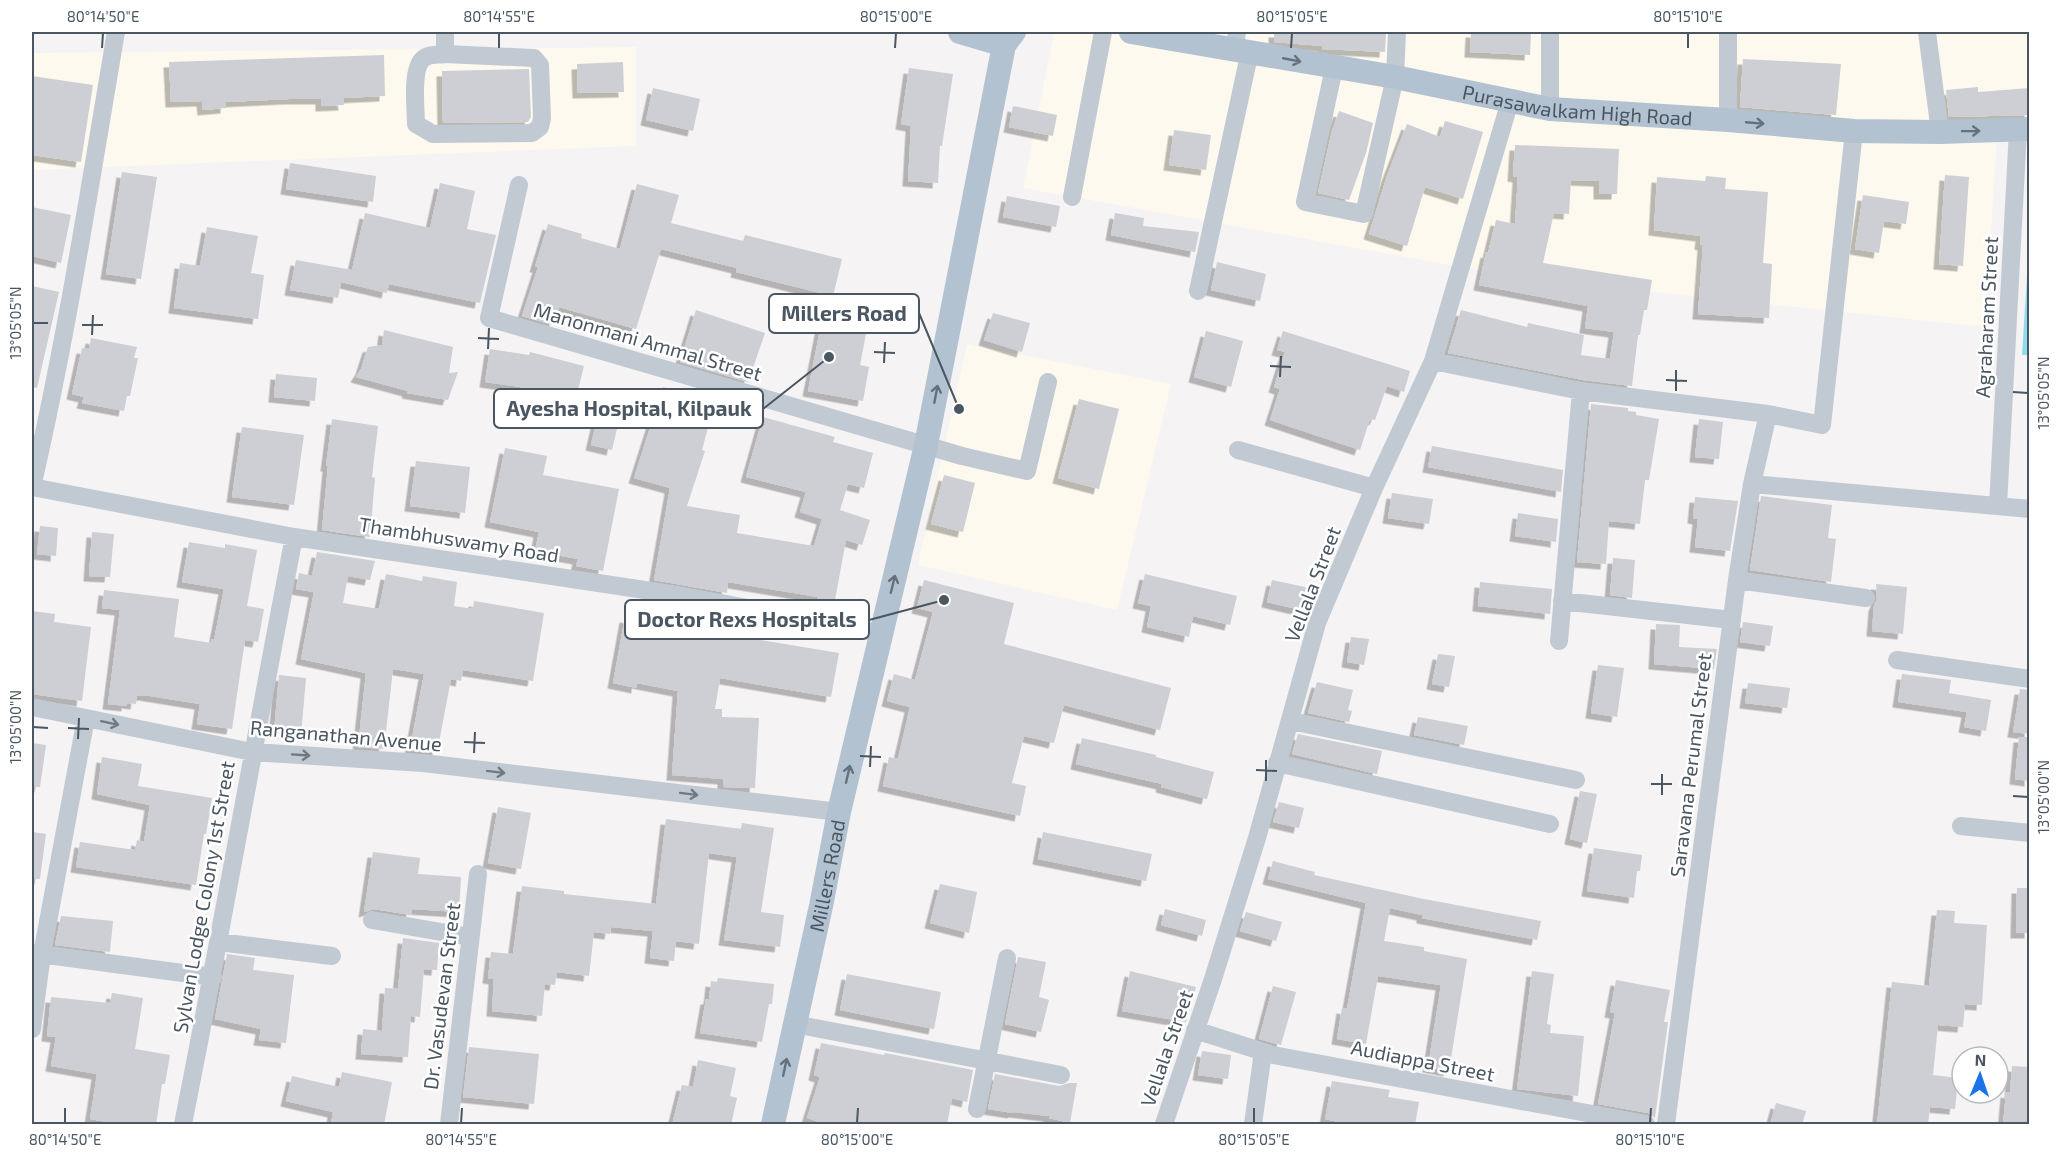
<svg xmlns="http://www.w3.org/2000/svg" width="2061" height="1156" viewBox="0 0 2061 1156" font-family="'Exo 2',sans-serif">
<defs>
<filter id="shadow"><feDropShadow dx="-5.5" dy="5.5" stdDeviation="0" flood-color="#0004"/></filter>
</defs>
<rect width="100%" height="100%" fill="#f5f3f3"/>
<path fill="#fdf9ef" d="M1054,32H2029V116L1998,121L1985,327L1528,279L1023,188Z
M636,47V146L32,170V53Z
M967,344L1171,384L1117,610L918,565Z"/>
<path fill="#90daee" d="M2029,245V355H2022Z"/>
<path fill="#cdcfd5" filter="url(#shadow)" d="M1274,32H1386L1385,52L1322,49L1323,46L1274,42Z
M1471,32H1531L1530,55L1470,52Z
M384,55L385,96L343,98L344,105L321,106V99H289L226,102V108L203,110L202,101L171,102L169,62Z
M1743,59L1841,64L1836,115L1740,107Z
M623,62L624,92L578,93L577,64Z
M909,68L953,74L942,146H940L938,183L908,181L911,126L901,124Z
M529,69L531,117L528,122L443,123L442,71Z
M32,76L93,85L81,162L32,155Z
M1978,87V92L2030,88V115L1949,117L1946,90Z
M653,88L700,99L693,131L646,120Z
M1013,106L1057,115L1053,136L1009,127Z
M1339,111L1373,123L1366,153L1349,200L1318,193L1332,131Z
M1445,121L1483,132L1463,199L1425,187L1407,246L1369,234L1387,176L1407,124L1440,137Z
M1174,130L1211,135L1206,170L1169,165Z
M1515,145L1619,149L1617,194H1599V181L1571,180L1569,214L1554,213L1543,263L1652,280L1647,310H1644L1640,335H1638L1632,386L1583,380L1448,353L1461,310L1527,327L1528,323L1584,335L1581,355L1610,359L1614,332L1585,328L1588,306L1479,285L1486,252L1488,253L1496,220L1515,224L1518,177L1513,176Z
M290,163L376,176L373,202L286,189Z
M122,172L157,177L141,279L106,274Z
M1945,175L1969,177L1963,266L1939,264Z
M1706,176L1726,178L1725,189L1768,192L1763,263L1772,264L1769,318L1698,314L1703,245L1700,244L1701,236L1654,230L1657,177L1705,181Z
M440,183L475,191L467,229L496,235L480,303L389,284L387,293L341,282L338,298L290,290L296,260L352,270L365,213L430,228Z
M637,184L679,195L671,223L743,241L745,235L842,259L833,296L736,272L737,268L661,249L636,329L559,307L553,325L522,316L538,267H535L548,224L582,234L581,238L620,249Z
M1863,195L1909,202L1906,224L1884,221L1879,253L1855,249Z
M1007,196L1060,206L1056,227L1003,217Z
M32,207L71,215L61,263L32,256Z
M1115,213L1144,218L1143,226L1199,232L1195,252L1111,235Z
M207,227L258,236L251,273L264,275L258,319L174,308L180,263L200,266Z
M1217,262L1266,274L1260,301L1211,290Z
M32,286L59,292L37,388L32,387Z
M825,304L870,313L860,365L869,367L863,401L808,391Z
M696,310L765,333L748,382L680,362Z
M993,313L1030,323L1022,352L984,340Z
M384,330L453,347L449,373L458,372L448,400L407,393L408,391L356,377L361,369L368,347L382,345Z
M1206,331L1243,341L1231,387L1194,377Z
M1283,331L1410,371L1404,392L1387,386L1375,420L1370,419L1360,450L1270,420L1280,389L1274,387L1285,352L1277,350Z
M91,338L137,347L134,358H138L130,396H127L124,411L82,403L84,397L72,394L82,348L89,349Z
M490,349L529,355L530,352L584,366L574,406L520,392L521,387L485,382Z
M276,374L317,378L315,401L274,397Z
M663,387L718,402L712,425L709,424L702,450L705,451L687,506L740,515L737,533L814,546L822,519L800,512L806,492L746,477L763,417L835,437L833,442L873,453L864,488L848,484L840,510L870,520L862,545L846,540L833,611L816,608L818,597L728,582L727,593L654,580L670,488L634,478Z
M602,398L623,403L612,450L591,445Z
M1079,399L1119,409L1099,489L1058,478Z
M1591,404L1628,408V411L1636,412V415L1659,419L1649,480H1645L1640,524L1609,521L1606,564L1577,562Z
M332,419L378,426L372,477L375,478L370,537L322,530L328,466H326Z
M1699,419L1723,422L1719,459L1695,457Z
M242,427L304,435L294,505L232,497Z
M1432,446L1563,470L1561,492L1428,467Z
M505,448L547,456L543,475L619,489L603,571L576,566L578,559L535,551L539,532L490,522Z
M416,461L470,467L465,513L410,506Z
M944,475L975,483L963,532L931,524Z
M1392,493L1433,499L1429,524L1388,518Z
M1761,496L1832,505L1828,538L1836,539L1831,582L1750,570Z
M1695,497L1738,501L1730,551L1695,547L1698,519L1693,518Z
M1518,513L1558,519L1556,542L1515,536Z
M40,526L58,528L56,556L37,554Z
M92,532L114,534L110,577L89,576Z
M189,542L225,548V544L257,550L247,606L264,609L258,642L245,640L232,729L197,724L200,704L144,695L137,696L136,704L127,703V706L108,704L120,610L102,608L104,590L179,599L174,637L211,643V639L214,640L224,589L182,582Z
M317,552L375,561L370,580L348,576L343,603L379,609L386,574L422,581L423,576L457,582L454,606L473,609L474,601L544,613L533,681L463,670L461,681L451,679L437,753L410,749L424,674L393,669L384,749L358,747L366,673L301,659L314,592L296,589L299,573L312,576Z
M1613,558L1635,560L1632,598L1610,595Z
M1145,574L1237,596L1230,625L1193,616L1189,637L1147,627L1151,606L1138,603Z
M924,580L1014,603L1004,644L1171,688L1160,730L1064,705L1054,743L1024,736L1012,783L1026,786L1020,816L883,786L889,757L898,759L910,707L887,701L894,674L915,680L933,612L917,608Z
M1272,580L1319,590L1310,612L1267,602Z
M1480,582L1552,589L1550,614L1478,606Z
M1876,584L1907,587L1903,634L1872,631L1874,606L1877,599Z
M32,611L55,614L54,622L91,627L82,701L32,694Z
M625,617L649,621L648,624L699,633L700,630L839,653L831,697L720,678L715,709H722V717L759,718L755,788L723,787V779L672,775L678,691L637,683V688L613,683Z
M1743,622L1773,626L1770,646L1740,642Z
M1656,624L1680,625L1679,647L1717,649L1714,669L1654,664Z
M1351,637L1369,639L1364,665L1347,662Z
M1438,654L1455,656L1449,687L1432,684Z
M1598,665L1624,668L1617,717L1591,713Z
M1902,674L1951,680L1949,693L1991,700L1986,731L1964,727L1967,712L1898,702Z
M279,675L306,678L301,735L274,732Z
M1317,682L1353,690L1348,710L1352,711L1349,722L1308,713Z
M1748,683L1790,688L1787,708L1745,703Z
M2020,689L2030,690V734L2013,732Z
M1418,717L1468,726L1464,745L1414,735Z
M1298,734L1382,751L1377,774L1292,754Z
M2019,737H2030V781L2015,779Z
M1082,738L1156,755V757L1214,772L1207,799L1161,787L1162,784L1076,764Z
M32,743L46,745L40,787H32Z
M102,757L142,764L138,786L212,798L206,834H204L196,885L76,867L80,842L135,850L137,840L144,842L150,805L97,794Z
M1580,791L1597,794L1587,843L1570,839Z
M1279,802L1304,808L1299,828L1273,822Z
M498,807L531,813L521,869L488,863Z
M666,819L741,829L742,823L774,828L761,912L784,915L780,947L724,940L737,857L709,853L699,944L676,941L674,961L650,958L653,931L611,927L610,934L594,932L589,976L557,972L555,985L545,984L542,1016L492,1011L494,979L488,978L491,952L513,954L522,886L564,891V894L656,904Z
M32,832L46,834L40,879H32Z
M1043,832L1152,854L1146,881L1038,859Z
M1594,848L1642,855L1640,871H1637L1634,898L1587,891Z
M373,852L420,858L418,874L461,877L459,912L412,909L411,915L374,909L364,912Z
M1273,861L1315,872L1314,875L1419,898L1541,921L1537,940L1422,918V915L1390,908L1384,941L1424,947V951L1467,959L1449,1071L1428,1067L1441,985L1378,976L1366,1044L1337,1039L1342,1008L1347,1009L1366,903L1268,879Z
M940,884L977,892L969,933L930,923Z
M2017,888H2030V933H2016Z
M1165,909L1206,920L1202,936L1161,925Z
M1937,910L1955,911L1954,923L1987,925L1982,1005L1965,1004L1963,1027L1938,1025L1933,1075L1958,1078L1955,1109L1930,1107L1928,1125H1877L1892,982L1929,986Z
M1246,912L1282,922L1276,941L1240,931Z
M61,916L113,921L110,952L55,945Z
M403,938L439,943L437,970L424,969L420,1017L411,1016L408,1057L361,1054L363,1029L382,1031L385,988L398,989Z
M227,954L255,958L253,970L294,975L286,1043L259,1040L261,1029L215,1019Z
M1018,957L1046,962L1039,997L1049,1000L1041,1032L1005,1024Z
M1130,971L1196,987L1186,1022L1122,1011Z
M1532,971L1554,974L1547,1024L1551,1025L1550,1033L1584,1036L1578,1096L1517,1089Z
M847,974L941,992L934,1029L840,1010Z
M718,978L774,984L772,1004H769L762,1042L700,1033L706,999H709L711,981L717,982Z
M1616,980L1670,990L1664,1022H1668L1655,1118L1648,1113L1598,1104L1615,1013L1610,1012Z
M1273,986L1296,992L1281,1045L1259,1039Z
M112,993L143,998L135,1049L170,1055L165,1084H162L156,1125H125L90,1119L97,1074L51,1066L56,1037L47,1036L51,997L110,1003Z
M821,1043L884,1055L885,1053L973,1070L967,1102L952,1098L947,1125H828L807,1118L820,1077L814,1075Z
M469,1047L539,1054L534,1104L463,1097Z
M1202,1051L1231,1055L1228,1079L1198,1075Z
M698,1060L736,1068L730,1096L737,1098L731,1125H672L682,1085L693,1087Z
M2012,1066L2030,1067V1125H2003L2006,1092L2010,1093Z
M342,1072L392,1082L384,1125H331L333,1112L286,1101L292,1076L339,1087Z
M995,1074L1059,1086L1069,1083H1077L1070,1123L1049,1118V1116L1014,1112L1013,1113L988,1109Z
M1332,1081L1390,1090L1388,1097L1419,1102L1415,1125H1353L1325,1119Z
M1776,1103L1806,1111L1802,1125H1770Z"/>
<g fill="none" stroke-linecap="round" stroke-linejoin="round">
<path stroke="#c1cad2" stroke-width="18" d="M1728,32V120
M1927,32L1940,132
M1235,48L1237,32
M445,54L534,58L540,65L542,118L540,127L532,133L433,134L416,124C416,109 410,64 426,57C431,54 439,55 445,54V32
M1334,68L1305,202L1364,214L1395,77L1397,32
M1550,109V32
M519,185L489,318L962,456L1027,471L1048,382
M1072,197L1103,32
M1198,291L1250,51
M1433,361L1581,391L1768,414L1822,425L1854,131
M1238,450L1374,488
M1752,484L2030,509
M32,487L294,537L678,595L881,633
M32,487C67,336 90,184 116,32
M1998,506L2018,130
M1737,580L1866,598
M1562,601L1732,620
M1559,641L1581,391
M1897,660L2030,679
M32,707L252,752L423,763L839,812
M1291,721L1576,780
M1277,763L1550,824
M1961,826L2030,833
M372,920L470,937
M219,942L332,956
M32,953L213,977
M794,1024L1061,1075
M32,1029L42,954L86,718
M1195,1030L1273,1055L1646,1124
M977,1109L1007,958
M183,1124C222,929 256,732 294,537
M449,1124L478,874
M1164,1124L1213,979L1257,838L1317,623L1374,488L1433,361L1510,101
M1253,1124L1263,1052
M1666,1124L1737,580L1752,484L1768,414"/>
<g stroke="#b3c2d1" stroke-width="24">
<path d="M960,32L1004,45"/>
<path id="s1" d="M1131,32L1395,77L1550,109L1728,120L1854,131L1940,132L2030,129"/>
<path id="s2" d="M773,1124L821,906L839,812L926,445L1004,45L1014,32"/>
</g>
</g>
<defs><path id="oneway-shaft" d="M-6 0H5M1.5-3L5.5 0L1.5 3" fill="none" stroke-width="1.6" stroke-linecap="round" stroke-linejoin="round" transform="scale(1.5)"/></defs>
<g stroke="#64717d">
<use href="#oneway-shaft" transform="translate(1292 60) rotate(11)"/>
<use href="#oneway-shaft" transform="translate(1755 123) rotate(5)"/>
<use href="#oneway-shaft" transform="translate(1971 131) rotate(-1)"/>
<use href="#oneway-shaft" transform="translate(936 394) rotate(-79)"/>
<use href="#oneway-shaft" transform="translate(893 584) rotate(-76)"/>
<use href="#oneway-shaft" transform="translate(848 774) rotate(-77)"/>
<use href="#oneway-shaft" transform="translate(785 1067) rotate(-78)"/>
</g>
<g stroke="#6e7983">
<use href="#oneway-shaft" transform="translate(110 723) rotate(12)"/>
<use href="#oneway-shaft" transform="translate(301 755) rotate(4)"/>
<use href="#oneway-shaft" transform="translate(496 772) rotate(7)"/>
<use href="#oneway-shaft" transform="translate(689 794) rotate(7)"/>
</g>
<path fill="none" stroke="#4a5661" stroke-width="2" d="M102,48L103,33M499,48V33M895,48L896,33M1291,48L1292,33M1688,48V33M33,323H48M82,325H103M92,335L93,315M478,338L499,339M488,349L489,328M874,352L895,353M884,363L885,342M1270,366L1291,367M1280,377L1281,356M1666,380L1687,381M1676,391V370M2013,392L2028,393M33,727L48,728M68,728L89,729M78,739L79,718M464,742L485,743M474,753L475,732M860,756L881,757M870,767L871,746M1256,770L1277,771M1266,781V760M1651,784H1672M1662,795V774M2013,796L2028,797M65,1123V1108M461,1123L462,1108M857,1123L858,1108M1254,1123V1108M1650,1123L1651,1108"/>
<g text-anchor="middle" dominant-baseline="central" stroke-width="5" stroke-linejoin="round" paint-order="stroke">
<g font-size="20" fill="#4a5661" stroke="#fff">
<text stroke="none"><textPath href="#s1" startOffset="453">Purasawalkam High Road</textPath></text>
<text transform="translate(1986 317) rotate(-87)">Agraharam Street</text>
<text transform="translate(648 341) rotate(16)">Manonmani Ammal Street</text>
<text transform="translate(459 539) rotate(9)">Thambhuswamy Road</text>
<text transform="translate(1312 584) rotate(-69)">Vellala Street</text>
<text transform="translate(346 735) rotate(5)">Ranganathan Avenue</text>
<text transform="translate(1690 765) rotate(-83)">Saravana Perumal Street</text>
<text stroke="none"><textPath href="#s2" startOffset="254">Millers Road</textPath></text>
<text transform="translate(203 897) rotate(-80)">Sylvan Lodge Colony 1st Street</text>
<text transform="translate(441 996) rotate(-83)">Dr. Vasudevan Street</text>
<text transform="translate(1166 1048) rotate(-71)">Vellala Street</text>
<text transform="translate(1423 1060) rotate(11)">Audiappa Street</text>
</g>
</g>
<path fill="none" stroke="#4a5661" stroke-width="2" d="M959 409L919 313M829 357L763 409M944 600L869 620"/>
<g fill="#4a5661" stroke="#fff" stroke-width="2">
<circle cx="959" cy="409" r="6"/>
<circle cx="829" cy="357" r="6"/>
<circle cx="944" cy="600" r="6"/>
</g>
<g fill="#fff" stroke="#4a5661" stroke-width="2">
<rect x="769" y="294" width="150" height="39" rx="6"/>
<rect x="494" y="389" width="269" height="39" rx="6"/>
<rect x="625" y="600" width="244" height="39" rx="6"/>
</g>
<g font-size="21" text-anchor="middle" font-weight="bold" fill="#4a5661">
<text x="844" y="321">Millers Road</text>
<text x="629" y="416">Ayesha Hospital, Kilpauk</text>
<text x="747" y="627">Doctor Rexs Hospitals</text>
</g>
<rect width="2061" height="1156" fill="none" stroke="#ffffff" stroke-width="66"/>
<g transform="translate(1980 1075) rotate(2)"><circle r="28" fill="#ffffff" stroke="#b7bbc0" stroke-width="1.5"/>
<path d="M0-4.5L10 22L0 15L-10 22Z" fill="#1a73e8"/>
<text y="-9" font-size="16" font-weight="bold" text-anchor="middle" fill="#4a5661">N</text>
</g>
<rect x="33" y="33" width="1995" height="1090" fill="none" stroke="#4a5661" stroke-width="2"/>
<g font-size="15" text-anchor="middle" fill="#4a5661">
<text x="103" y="22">80°14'50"E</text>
<text x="499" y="22">80°14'55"E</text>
<text x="896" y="22">80°15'00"E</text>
<text x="1292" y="22">80°15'05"E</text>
<text x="1688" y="22">80°15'10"E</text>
<text transform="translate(16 323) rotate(-90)" y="5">13°05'05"N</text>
<text transform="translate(2044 393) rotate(-90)" y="5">13°05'05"N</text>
<text transform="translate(16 727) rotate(-90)" y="5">13°05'00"N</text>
<text transform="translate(2044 797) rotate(-90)" y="5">13°05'00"N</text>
<text x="65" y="1145">80°14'50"E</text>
<text x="461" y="1145">80°14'55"E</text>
<text x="857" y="1145">80°15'00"E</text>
<text x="1254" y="1145">80°15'05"E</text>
<text x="1650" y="1145">80°15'10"E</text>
</g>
</svg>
